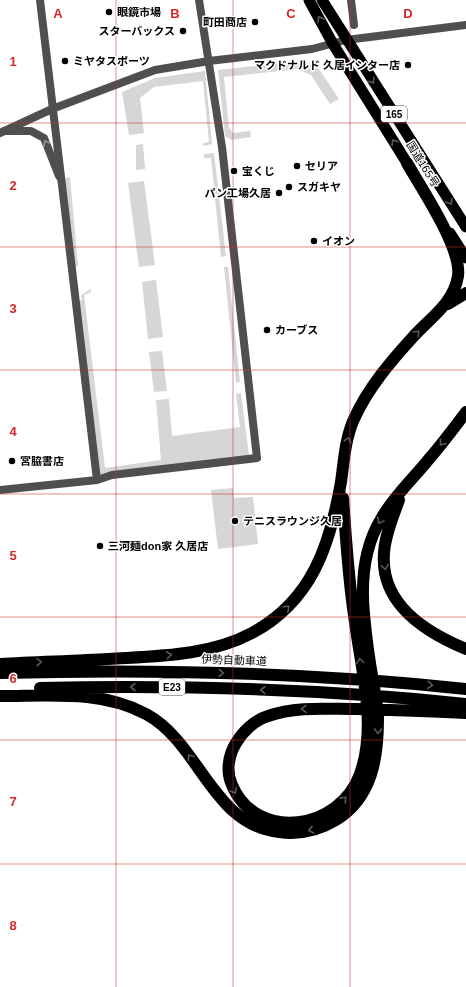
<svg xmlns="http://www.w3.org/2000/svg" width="466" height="987" viewBox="0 0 466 987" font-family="Helvetica,'Noto Sans JP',sans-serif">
<rect width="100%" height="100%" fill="#fff"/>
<path fill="#d6d6d6" d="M299,61L317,66L339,99L330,104L311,75L297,69L224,77L229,128L233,133L250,131L251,137L231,140L225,136L218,70Z
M205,71L212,144L203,146V143L209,142L203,81L154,87L140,98L144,133L129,135L122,92L155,78Z
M143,144L145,169L136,170V145Z
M214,153L226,256L221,257L211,158H204V154Z
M70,177L78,266L74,267L63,179Z
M144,181L155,265L139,267L128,183Z
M224,267H228L240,382L236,383Z
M156,280L163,337L148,339L142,282Z
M91,289V292L84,295L105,468L161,460L156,400L169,399L172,436L240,427L236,394L241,393L249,456L98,475L77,301L82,300L81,295Z
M162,351L167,391L154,392L149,352Z
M233,488L234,498L253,497L258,544L218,549L211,490Z"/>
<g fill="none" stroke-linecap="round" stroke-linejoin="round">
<path stroke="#4f4f4f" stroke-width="8" d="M351,0L354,25
M346,40L466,25
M5,131H31L44,138L59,176"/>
<path stroke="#4f4f4f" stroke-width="8" d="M40,0L97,480
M0,133L52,109L155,70L209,61L312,49L346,40
M0,490L97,480L112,475L257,458L222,147L199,0"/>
<path stroke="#000" stroke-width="11" d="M309,0L333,44L412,171
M322,0L466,227
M450,233L466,258"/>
<path stroke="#000" stroke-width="12" d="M448,304L466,293
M343,498C346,537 348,576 354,615C360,666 378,724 360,774C340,830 257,843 232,785C226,772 228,756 236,743C243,731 255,720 268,716C296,706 327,709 356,709C393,710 429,711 466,713
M399,500C393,517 385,535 384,553C380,604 425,632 466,649
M0,664C36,662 73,661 109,659C157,656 209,656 252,633C312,601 330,545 341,482C344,461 345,439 354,419C368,388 391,361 413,337C430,318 454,303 458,276C462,248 421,188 407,163
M0,673C155,669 311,672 466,689
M40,688C182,685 325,689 466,704
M0,696C49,696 102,690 146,714C200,743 212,825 279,832C300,835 318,831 336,820C372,798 378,758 378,719C378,707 375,694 373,681C369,659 366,636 364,614C361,582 364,547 381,519C393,497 413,479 429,459C442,444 454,428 466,412"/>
</g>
<defs><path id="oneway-chevron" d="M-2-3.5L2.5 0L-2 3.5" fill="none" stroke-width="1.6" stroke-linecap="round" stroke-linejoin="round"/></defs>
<g stroke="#595959">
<use href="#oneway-chevron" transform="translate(320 19) rotate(-119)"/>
<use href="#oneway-chevron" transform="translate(372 81) rotate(57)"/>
<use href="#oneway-chevron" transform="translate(394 142) rotate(-122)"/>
<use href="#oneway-chevron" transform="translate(450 202) rotate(58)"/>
<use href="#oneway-chevron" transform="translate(417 333) rotate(-45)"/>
<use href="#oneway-chevron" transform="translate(348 440) rotate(-73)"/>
<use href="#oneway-chevron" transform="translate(442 443) rotate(128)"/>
<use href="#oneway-chevron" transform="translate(380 521) rotate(118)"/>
<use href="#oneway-chevron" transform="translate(385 567) rotate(82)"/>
<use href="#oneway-chevron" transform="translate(287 608) rotate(-43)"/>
<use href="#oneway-chevron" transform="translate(169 655) rotate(-6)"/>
<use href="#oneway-chevron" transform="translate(360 661) rotate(-98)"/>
<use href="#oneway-chevron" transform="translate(39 662) rotate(-3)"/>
<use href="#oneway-chevron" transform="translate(221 673) rotate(2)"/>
<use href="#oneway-chevron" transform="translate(430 685) rotate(5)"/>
<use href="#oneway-chevron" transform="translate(133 687) rotate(180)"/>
<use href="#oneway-chevron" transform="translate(263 690) rotate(-178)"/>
<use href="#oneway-chevron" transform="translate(304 709) rotate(177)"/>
<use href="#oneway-chevron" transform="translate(378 731) rotate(92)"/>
<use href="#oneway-chevron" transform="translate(190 757) rotate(-127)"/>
<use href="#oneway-chevron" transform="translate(234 791) rotate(63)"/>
<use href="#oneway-chevron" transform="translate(344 799) rotate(-47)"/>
<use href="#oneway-chevron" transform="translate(311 830) rotate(167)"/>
</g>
<use stroke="#959595" href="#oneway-chevron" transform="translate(46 143) rotate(-118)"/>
<path fill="none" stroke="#d62828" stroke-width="1" stroke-opacity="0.55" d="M116,0V987M233,0V987M350,0V987M0,123H466M0,247H466M0,370H466M0,494H466M0,617H466M0,740H466M0,864H466"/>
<g fill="#000" stroke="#fff" stroke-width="1.5">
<circle cx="109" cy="12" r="4"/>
<circle cx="255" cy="22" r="4"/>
<circle cx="183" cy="31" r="4"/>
<circle cx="65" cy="61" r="4"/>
<circle cx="408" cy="65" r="4"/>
<circle cx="297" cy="166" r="4"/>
<circle cx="234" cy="171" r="4"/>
<circle cx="289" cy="187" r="4"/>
<circle cx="279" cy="193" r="4"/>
<circle cx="314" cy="241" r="4"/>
<circle cx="267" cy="330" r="4"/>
<circle cx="12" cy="461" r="4"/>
<circle cx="235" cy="521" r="4"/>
<circle cx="100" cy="546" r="4"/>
</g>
<g text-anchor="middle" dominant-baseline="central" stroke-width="3" stroke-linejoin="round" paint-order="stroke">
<g fill="#fff" stroke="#4c4c4c" stroke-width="1">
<rect x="381" y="106" width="26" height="16" rx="3"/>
<rect x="159" y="679" width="26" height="16" rx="3"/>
</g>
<g font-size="10" font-weight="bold" fill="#000">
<text x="394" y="114">165</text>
<text x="172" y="687">E23</text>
</g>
<g font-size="11" font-weight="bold" fill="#000" stroke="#fff" text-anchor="start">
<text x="117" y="12">眼鏡市場</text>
<text x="247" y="22" text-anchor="end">町田商店</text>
<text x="175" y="31" text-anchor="end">スターバックス</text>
<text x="73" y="61">ミヤタスポーツ</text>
<text x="400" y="65" text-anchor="end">マクドナルド 久居インター店</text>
<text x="305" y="166">セリア</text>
<text x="242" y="171">宝くじ</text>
<text x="297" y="187">スガキヤ</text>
<text x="271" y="193" text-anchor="end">パン工場久居</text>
<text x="322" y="241">イオン</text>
<text x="275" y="330">カーブス</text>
<text x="20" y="461">宮脇書店</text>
<text x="243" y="521">テニスラウンジ久居</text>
<text x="108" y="546">三河麺don家 久居店</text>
</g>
<g font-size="11" fill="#000" stroke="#fff">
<text transform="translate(423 164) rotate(58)">国道165号</text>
<text transform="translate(234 660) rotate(2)">伊勢自動車道</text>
</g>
</g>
<g font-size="13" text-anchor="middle" font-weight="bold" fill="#d62828" stroke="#fff" stroke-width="3" stroke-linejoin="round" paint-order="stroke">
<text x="58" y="18">A</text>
<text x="175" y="18">B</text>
<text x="291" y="18">C</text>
<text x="408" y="18">D</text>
<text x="13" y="66">1</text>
<text x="13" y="190">2</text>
<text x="13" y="313">3</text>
<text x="13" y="436">4</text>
<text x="13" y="560">5</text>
<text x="13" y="683">6</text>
<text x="13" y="806">7</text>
<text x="13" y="930">8</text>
</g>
</svg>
